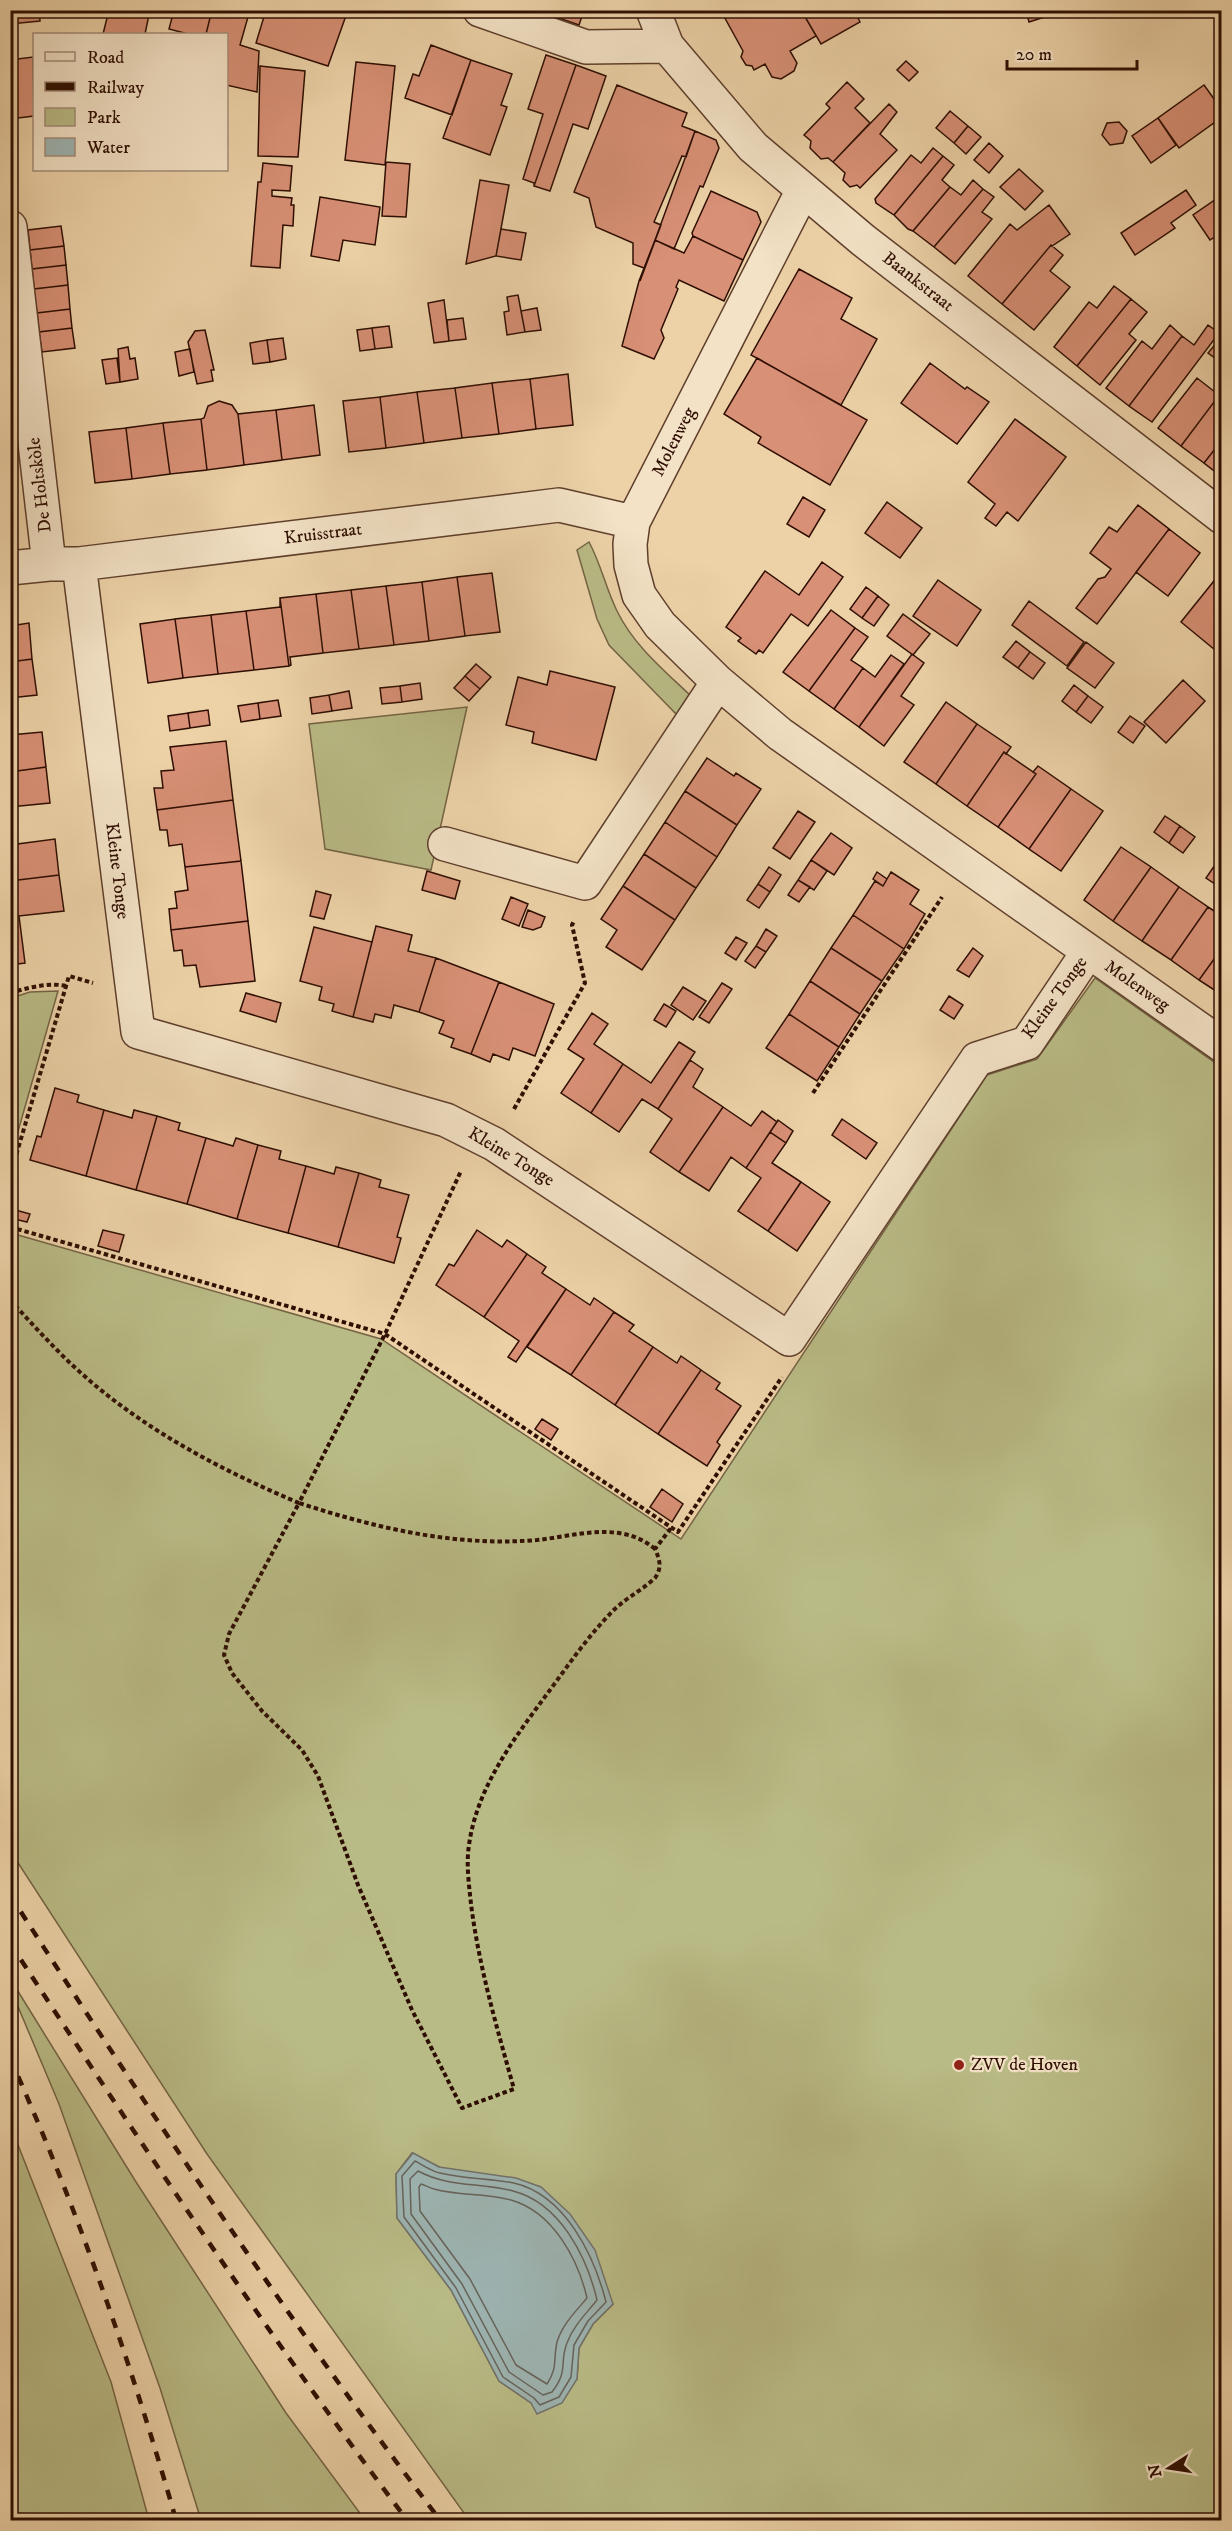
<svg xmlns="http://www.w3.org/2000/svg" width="1232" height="2531" viewBox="0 0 1232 2531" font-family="'IM FELL DW Pica',serif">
<rect width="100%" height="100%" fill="#edd2a8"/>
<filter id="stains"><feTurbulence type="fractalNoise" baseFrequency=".00333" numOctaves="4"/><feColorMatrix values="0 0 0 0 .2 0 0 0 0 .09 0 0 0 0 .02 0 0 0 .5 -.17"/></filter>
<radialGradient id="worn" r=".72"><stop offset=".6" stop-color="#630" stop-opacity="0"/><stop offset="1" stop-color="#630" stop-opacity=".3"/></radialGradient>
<path fill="#b9bb86" stroke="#746444" stroke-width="1.5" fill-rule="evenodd" d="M589,542C601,564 606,589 617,611C634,646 665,671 693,698L679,717L609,645L597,619L577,550Z
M467,707L431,870L325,849L309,724Z
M1095,978L1221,1067V2520H469L207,2154L11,1852V1233L381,1339L681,1539L987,1075L1037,1059ZM412,2153L439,2167L613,2304L593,2324L579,2348L577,2379L531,2403L499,2381L451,2290L397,2218L396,2174Z
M58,991L11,1156V998L30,992Z
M11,1980L136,2182L286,2413L365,2520H201L160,2388L59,2104L11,1990Z
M11,2127L111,2382L149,2520H11Z"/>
<path fill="#9db5b3" stroke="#71726c" stroke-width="1.5" d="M413,2153L439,2167L516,2178L541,2187L570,2214L595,2250L613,2304L593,2324L579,2348L577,2379L562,2403L537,2414L531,2403L499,2381L451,2290L397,2218L396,2174Z"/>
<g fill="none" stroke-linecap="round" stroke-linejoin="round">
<path stroke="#66625a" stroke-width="1.5" d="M415,2161C423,2165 431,2171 440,2173C464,2179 489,2178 514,2183C565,2195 594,2255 606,2302L588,2321L574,2345L571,2377L559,2397L540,2405L534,2398L503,2377L456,2288L404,2217L402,2176Z
M418,2171C450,2188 479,2182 513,2191C560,2203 587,2257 597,2300C586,2314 573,2326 567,2343C559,2363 569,2370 552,2392L543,2395L509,2372L462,2284L411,2214L410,2179Z
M421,2184C425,2185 429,2188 434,2189C459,2196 486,2193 511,2200C553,2212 578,2259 587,2298C576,2311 562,2325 557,2342C553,2359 558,2368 547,2384L516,2365L470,2279L420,2211L419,2187Z"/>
</g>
<path fill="#d89076" stroke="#2e0e02" stroke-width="1.5" d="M10,10H39L40,21L10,24Z
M80,10H107L105,17Z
M109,10H150L145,34H103Z
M174,10H212L206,34H188L169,29Z
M212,10H250L240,45L259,51L257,92L226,85V34H206Z
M266,10H348L328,66L256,43Z
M535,10H584L579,25Z
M801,10L816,36L790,51L797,63L794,71L781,79L772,77L765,64L754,70L752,66L746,65L741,57L743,51L721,11Z
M801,10H854L860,22L821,44Z
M1026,10H1053L1054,14L1029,22Z
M431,45L471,60L452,115L405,98L413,74L419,76Z
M546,55L576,65L534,186V183L523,179L543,114L528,109Z
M33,57L34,116L10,119V60Z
M471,60L512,74L501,105L507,107L490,155L443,138Z
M906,61L918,72L909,81L897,70Z
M356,62L395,66L385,165L345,160Z
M576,65L606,76L588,129L573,124L550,191L534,186Z
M260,66L305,71L298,157L258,156Z
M847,82L864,99L855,108L870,123L833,162L828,158L821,159L810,148L811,141L804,135L830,108L826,104Z
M617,85L687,113L682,126L695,131L686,157L682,156L654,222L661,225L640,281L644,268L633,264V243L596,227L589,198L574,192Z
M1204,85L1222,110V117L1179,148L1158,118Z
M889,104L897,112L880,134L897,150L860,188L857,185L850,187L843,180L845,173L833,162Z
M950,111L968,126L954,143L936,128Z
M1158,118L1176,145L1151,163L1132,136Z
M1119,122L1127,131L1123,143L1110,145L1102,135L1107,123Z
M968,126L981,137L966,154L954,143Z
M695,131L716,140L719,148L703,187L700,186L674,249L655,240Z
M989,143L1003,156L989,173L974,160Z
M933,148L943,156L894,215L876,203L875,199L911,155L921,163Z
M943,156L954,165L942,180L950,187L913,231L908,229L894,215Z
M386,162L410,164L406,217L382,216Z
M263,163L292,166L290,191L272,190V196L292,198L291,205H294L293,226L283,225L280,268L251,266L258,182H261Z
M1019,169L1043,191L1025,210L1000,187Z
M480,180L509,185L496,256L466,264Z
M973,180L983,189L934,247L913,231L950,187L961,195Z
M983,189L994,197L982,212L992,219L955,264L934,247Z
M1186,190L1196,205L1171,223L1175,228L1135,255L1121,233Z
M711,191L757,212L761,222L743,260L693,236L692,233Z
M1222,195V232L1210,240L1193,215Z
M320,197L380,207L375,245L343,240L339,261L311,256Z
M1049,205L1070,234L1052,246L1051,245L1002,304L968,276L1010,224L1017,230Z
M61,226L64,246L30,250L28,230Z
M501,229L526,233L521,260L496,256Z
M693,236L743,260L724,301L679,280L676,287L678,289L661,330L664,338L654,359L622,346L639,281L655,240L684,253Z
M1051,245L1063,255L1050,271L1070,287L1034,330L1002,304Z
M64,246L66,265L32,269L30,250Z
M66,265L68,285L34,289L32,269Z
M799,269L852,298L841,319L877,339L841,405L751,355Z
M68,285L70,309L37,313L34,289Z
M1114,286L1131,299L1077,366L1054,347L1089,302L1097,308Z
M518,295L525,332L507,335L504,312L509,311L507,297Z
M1131,299L1147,312L1129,334L1136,340L1100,385L1077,366Z
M444,300L449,341L434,343L428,303Z
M537,308L541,330L525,332L521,311Z
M70,309L72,328L39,332L37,313Z
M463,318L466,339L449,341L447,320Z
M1170,325L1182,336L1129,406L1106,388L1142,341L1152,349Z
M1208,325L1219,333L1152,422L1129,406L1182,336L1194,345Z
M389,326L392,347L375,349L372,328Z
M72,328L75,348L42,352L39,332Z
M372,328L375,349L360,351L357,330Z
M205,330L214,370H211L213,381L197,384L188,342L195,331Z
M1222,336V363L1208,353Z
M283,338L286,359L270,362L267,340Z
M267,340L270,362L253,364L250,343Z
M128,347L130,359L135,358L138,379L120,382L118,349Z
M190,349L194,372L179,376L175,352Z
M117,358L120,382L106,384L102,360Z
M757,358L867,420L830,485L758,443L761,437L724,414Z
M930,363L965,389L967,387L989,402L957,444L901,403Z
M568,374L573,425L536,429L530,379Z
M1197,378L1215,392L1219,387L1222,389V402L1217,398L1181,446L1158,428Z
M530,379L536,429L499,434L492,383Z
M492,383L499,434L462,438L455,388Z
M455,388L462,438L424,443L417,392Z
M417,392L424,443L386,448L380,397Z
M380,397L386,448L349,452L343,401Z
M1217,398L1222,402V440L1204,463L1181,446Z
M219,401L232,405L238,414L244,465L207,470L201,419L204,418L208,406Z
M314,405L320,455L282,460L276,410Z
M276,410L282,460L244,465L238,414Z
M201,419L207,470L170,474L163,423Z
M1015,419L1066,457L1018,521L1007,512L996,526L985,518L995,504L968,482Z
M163,423L170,474L132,479L126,428Z
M126,428L132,479L95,483L89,432Z
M1222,440V477L1204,463Z
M803,497L825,510L809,537L787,524Z
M887,502L922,528L900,558L865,533Z
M1138,505L1169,529L1097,624L1076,608L1098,579L1105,577L1111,569L1090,553L1109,527L1117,532Z
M1169,529L1200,553L1168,596L1136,572Z
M822,562L843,577L808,626L791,614L763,653L759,650L756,654L738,641L741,638L726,627L765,571L799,595Z
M1222,571V652L1220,654L1181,622Z
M492,573L500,632L465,636L457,577Z
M457,577L465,636L429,641L422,582Z
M938,580L981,610L957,646L913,616Z
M422,582L429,641L394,645L386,586Z
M386,586L394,645L359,649L351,590Z
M866,587L878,596L862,618L850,609Z
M351,590L359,649L323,653L316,594Z
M316,594L323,653L290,657L291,665L289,666L280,598Z
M878,596L889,605L874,626L862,618Z
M280,598L289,666L254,670L246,611L280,607Z
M1029,601L1084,642L1067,666L1012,625Z
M831,610L855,628L809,691L783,672Z
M246,611L254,670L218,674L211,615Z
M903,614L930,634L913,655L887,636Z
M211,615L218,674L183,678L175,619Z
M175,619L183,678L148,683L140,624Z
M29,623L32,659L10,662V626Z
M855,628L868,637L851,660L863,668L834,709L809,691Z
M1016,641L1030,652L1018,668L1003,657Z
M1086,642L1114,663L1095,688L1067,668Z
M1030,652L1045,663L1033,679L1018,668Z
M912,654L924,663L901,696L914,705L884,746L859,727Z
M891,655L904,664L859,727L834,709L863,668L875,677Z
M32,659L37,695L10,698V662Z
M476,664L491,677L480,689L465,676Z
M550,671L615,687L596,760L532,743L534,732L506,725L518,677L547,685Z
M465,676L480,689L469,701L454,688Z
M1183,680L1205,701L1166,743L1144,722Z
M420,683L422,699L402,702L400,686Z
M1074,685L1088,696L1076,712L1062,701Z
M400,686L402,702L382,704L380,688Z
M349,691L352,708L332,711L329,695Z
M329,695L332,711L312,714L310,698Z
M1088,696L1103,707L1091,723L1076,712Z
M278,700L281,716L260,719L258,703Z
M946,702L977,724L936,784L904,762Z
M258,703L260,719L241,722L238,706Z
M208,710L210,725L190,728L188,713Z
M188,713L190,728L170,731L168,716Z
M1130,716L1145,726L1133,743L1118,732Z
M977,724L1011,747L1006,754L1004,752L967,806L936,784Z
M42,732L46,767L10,772V735Z
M226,741L233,800L157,810L154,788H163L161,771L174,770L170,747Z
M1004,752L1036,774L998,827L967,806Z
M707,758L734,776L736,773L761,789L737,825L685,791Z
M1038,766L1071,789L1029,849L998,827L1036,774L1033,772Z
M46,767L50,803L10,807V772Z
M1071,789L1103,811L1061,871L1029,849Z
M685,791L737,825L717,857L665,822Z
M233,800L241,861L185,867L182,844L169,846L167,830H160L157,810Z
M798,811L815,822L790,859L773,848Z
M1165,816L1180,826L1169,843L1154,832Z
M665,822L717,857L696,888L644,854Z
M1180,826L1195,837L1183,853L1169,843Z
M831,833L852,848L834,875L811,860Z
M55,839L59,875L10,881V845Z
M1121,847L1151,867L1113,921L1084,900Z
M644,854L696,888L675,920L623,886Z
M811,860L827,871L814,890L798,880Z
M241,861L248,921L171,930L169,909L177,908L175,892L188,890L185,867Z
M1217,862L1222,864L1221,888L1206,878Z
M769,867L781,875L770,892L758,884Z
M1151,867L1179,887L1142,941L1113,921Z
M427,871L460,881L455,899L422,890Z
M877,872L887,879L883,886L873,879Z
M891,872L919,890L910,904L925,914L904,949L853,915L875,881L883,886Z
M59,875L64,911L10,917V881Z
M798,880L810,887L799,902L788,895Z
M758,884L770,892L759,908L747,900Z
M623,886L675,920L642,970L606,947L617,930L601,919Z
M1179,887L1208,907L1171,960L1142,941Z
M316,891L331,895L324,919L310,916Z
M511,897L528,904L519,926L502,919Z
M1208,907L1222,916V948L1199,980L1171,960Z
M528,910L545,917L541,927L533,930L522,927Z
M853,915L904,949L882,981L831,948Z
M19,916L25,963L10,965V917Z
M248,921L255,981L200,987L196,965L184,966L182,950L174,951L171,930Z
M376,926L412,935L408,951L436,958L419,1012L394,1005L391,1018L375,1014L373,1022L353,1017Z
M314,927L372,942L353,1017L332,1011L334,1004L319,1000L322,987L300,981Z
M766,929L777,936L766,952L756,946Z
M736,937L747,943L736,960L725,953Z
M756,946L766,952L755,968L745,961Z
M831,948L882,981L860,1014L810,981Z
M973,948L983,956L969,977L957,970Z
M1222,948V995L1199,980Z
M436,958L499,982L471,1054L451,1047L454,1039L439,1033L444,1021L419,1012Z
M810,981L860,1014L839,1047L789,1014Z
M499,982L554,1004L535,1056L513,1048L509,1060L493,1054L490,1062L471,1054Z
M722,983L732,989L709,1023L699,1017Z
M683,987L706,1001L693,1020L671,1005Z
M246,993L281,1003L276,1022L240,1011Z
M949,996L963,1005L954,1019L940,1010Z
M664,1004L676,1011L666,1027L654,1020Z
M592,1013L608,1024L594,1044L623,1064L591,1113L561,1093L584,1059L568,1049Z
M789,1014L839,1047L817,1081L766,1048Z
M679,1042L695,1052L658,1109L642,1099L619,1132L591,1113L623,1064L651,1083Z
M690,1060L703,1069L693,1087L723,1107L679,1172L650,1152L672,1119L658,1109Z
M55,1088L79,1095L77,1102L104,1110L86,1176L30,1160L37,1136L41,1137Z
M723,1107L751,1126L762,1111L777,1122L746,1168L731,1157L709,1191L679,1172Z
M104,1110L132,1118L134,1110L157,1116L136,1190L86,1176Z
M157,1116L180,1123L178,1130L206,1138L187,1204L136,1190Z
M842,1119L877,1143L866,1159L832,1135Z
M778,1120L793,1131L786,1143L770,1132Z
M770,1132L786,1143L772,1163L801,1182L768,1231L738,1211L761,1178L746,1168Z
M206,1138L233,1146L236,1138L258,1145L237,1219L187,1204Z
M258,1145L281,1151L279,1159L306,1166L288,1233L237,1219Z
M306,1166L334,1174L336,1167L359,1173L338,1247L288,1233Z
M359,1173L381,1180L379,1187L409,1195L397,1237L401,1238L394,1263L338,1247Z
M801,1182L830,1202L797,1251L768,1231Z
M12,1209L30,1214L27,1222L10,1218Z
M103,1230L124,1235L119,1252L98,1246Z
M477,1230L502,1247L507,1240L527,1254L484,1317L436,1285L449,1264L454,1266Z
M527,1254L546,1267L542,1273L566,1289L516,1362L508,1357L519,1341L484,1317Z
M566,1289L590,1305L594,1298L614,1312L571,1375L527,1347Z
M614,1312L634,1325L629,1331L653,1347L615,1405L571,1375Z
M653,1347L677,1363L681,1356L701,1370L658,1434L615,1405Z
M701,1370L720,1383L716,1389L741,1406L717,1442L720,1445L707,1466L658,1434Z
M542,1419L558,1429L551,1440L535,1429Z
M662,1489L683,1504L672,1522L650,1507Z"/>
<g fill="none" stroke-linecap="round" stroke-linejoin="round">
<defs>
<path id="street" d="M480,10L586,47L667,46
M653,10L667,46L753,147L863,240L1222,517
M803,190L633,522L630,544L631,565L639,595L660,625L718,682L780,734L1222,1045
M10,227L49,564
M79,564L138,1032L446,1120L494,1144L789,1339L977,1059L1027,1043L1088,952
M10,568L49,564H79L559,505L633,522
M445,844L585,883L718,682"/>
</defs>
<use href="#street" stroke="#5e3f2c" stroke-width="36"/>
<path stroke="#2e0e02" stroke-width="4" stroke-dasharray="4.5 3" stroke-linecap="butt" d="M10,993C27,988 49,982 66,986
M813,1093L942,897
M514,1109L585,983L572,925L574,921
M10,1176L69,976L93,983
M10,1227L385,1334L678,1532L782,1377
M10,1300C26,1317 41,1334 57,1350C124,1419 211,1466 299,1503L385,1334L461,1171
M655,1549C621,1520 576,1536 537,1540C455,1547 376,1528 299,1503L229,1634L224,1655L232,1673L262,1711L302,1750L318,1776L358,1885L412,2010L462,2108L514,2089C497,2028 479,1967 471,1904C469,1885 466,1864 469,1845C477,1786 516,1736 550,1690C569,1664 587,1638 609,1615C622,1600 640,1592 655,1578C662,1568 660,1560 655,1549L671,1528"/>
<use href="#street" stroke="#f3e2c6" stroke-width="33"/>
<path stroke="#2e0e02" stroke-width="4.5" stroke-dasharray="10 10" stroke-linecap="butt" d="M10,1895C147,2108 287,2319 440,2520
M10,1943C138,2139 267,2334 407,2520
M10,2058C77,2208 131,2362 176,2520"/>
</g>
<circle fill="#8f2418" stroke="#f3e2c6" stroke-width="2" cx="959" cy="2065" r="6"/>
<g text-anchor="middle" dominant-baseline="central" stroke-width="4.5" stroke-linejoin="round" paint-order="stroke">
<g font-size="18" fill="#2e0e02" stroke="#f3e2c6">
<text transform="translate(918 282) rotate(38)">Baankstraat</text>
<text transform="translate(674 442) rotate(-63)">Molenweg</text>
<text transform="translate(40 485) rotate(-97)">De Holtskòle</text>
<text transform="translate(323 534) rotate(-7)">Kruisstraat</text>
<text transform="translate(117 871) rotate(83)">Kleine Tonge</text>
<text transform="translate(1137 986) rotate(35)">Molenweg</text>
<text transform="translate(1055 998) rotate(-54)">Kleine Tonge</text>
<text transform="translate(511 1157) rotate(31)">Kleine Tonge</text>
</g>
<g font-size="18" fill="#2e0e02" stroke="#f3e2c6" text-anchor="start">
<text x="971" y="2065">ZVV de Hoven</text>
</g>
</g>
<rect width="1232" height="2531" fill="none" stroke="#edd2a8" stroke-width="36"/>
<rect x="12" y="12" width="1208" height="2507" fill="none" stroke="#2e0e02" stroke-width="3"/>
<rect x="18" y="18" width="1196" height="2495" fill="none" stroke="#2e0e02" stroke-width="1.5"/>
<rect x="33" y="33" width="195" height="138" fill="#f3e2c6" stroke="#a48d78" stroke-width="1.5"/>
<rect x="45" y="52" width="30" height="9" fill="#f3e2c6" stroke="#a48d78" stroke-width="1.5"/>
<text x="87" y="63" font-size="18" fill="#2e0e02">Road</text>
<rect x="45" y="82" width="30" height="9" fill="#2e0e02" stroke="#a48d78" stroke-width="1.5"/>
<text x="87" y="93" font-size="18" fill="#2e0e02">Railway</text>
<rect x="45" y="108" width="30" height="18" fill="#b9bb86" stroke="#a48d78" stroke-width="1.5"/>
<text x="87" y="123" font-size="18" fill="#2e0e02">Park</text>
<rect x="45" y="138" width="30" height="18" fill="#9db5b3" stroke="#a48d78" stroke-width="1.5"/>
<text x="87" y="153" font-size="18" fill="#2e0e02">Water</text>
<g transform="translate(1169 2468) rotate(258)" stroke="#f3e2c6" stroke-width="4.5" paint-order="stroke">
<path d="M0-4.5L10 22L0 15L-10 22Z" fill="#2e0e02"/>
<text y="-9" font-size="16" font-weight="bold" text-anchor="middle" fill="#2e0e02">N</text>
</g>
<path d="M1007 60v9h130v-9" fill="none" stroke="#2e0e02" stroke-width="3"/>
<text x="1016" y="60" font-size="18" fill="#2e0e02" stroke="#f3e2c6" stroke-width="4.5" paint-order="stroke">20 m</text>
<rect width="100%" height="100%" filter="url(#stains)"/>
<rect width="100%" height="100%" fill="url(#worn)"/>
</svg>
